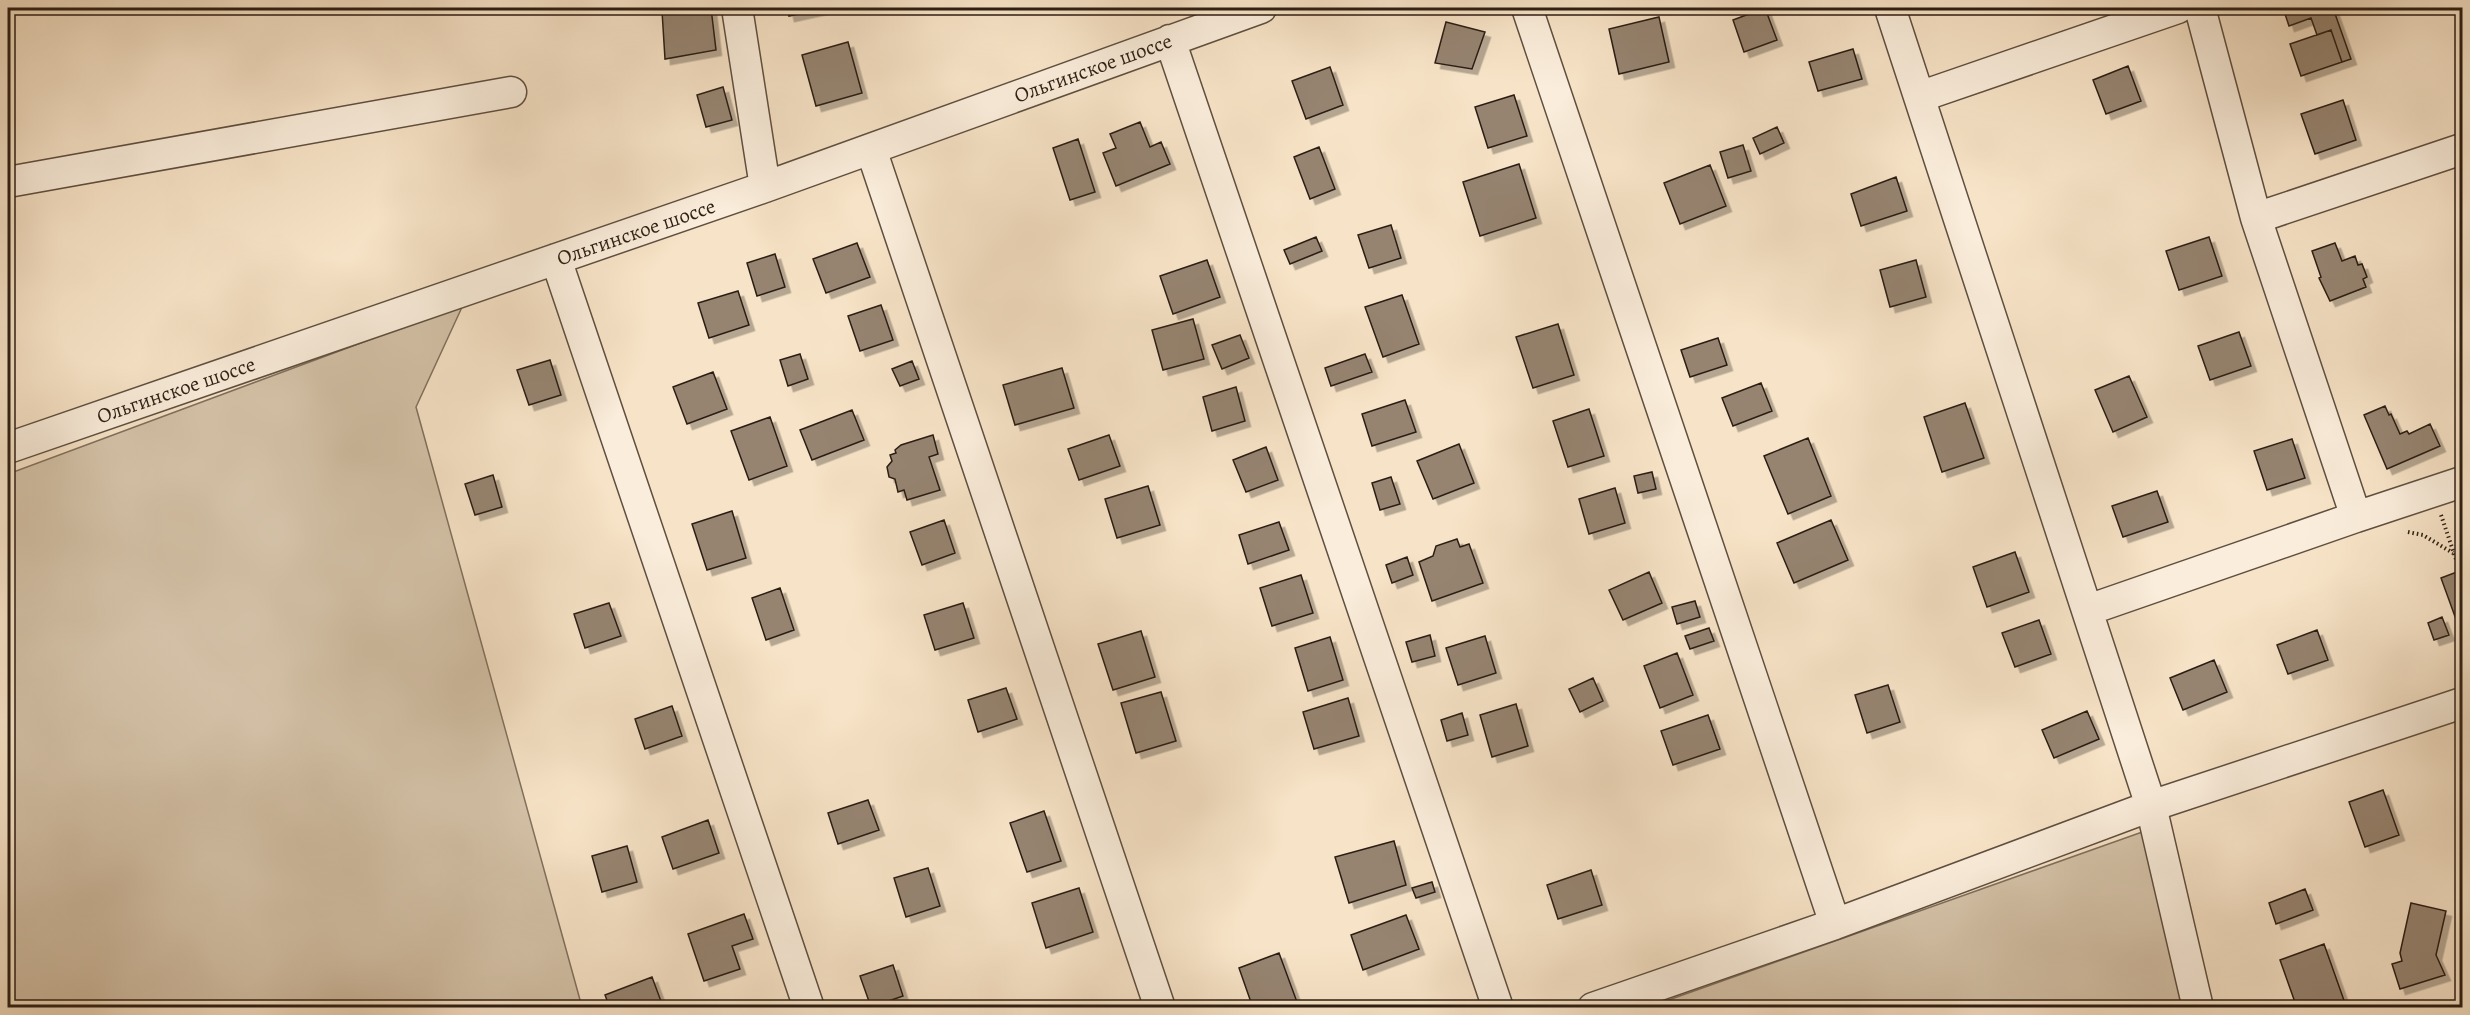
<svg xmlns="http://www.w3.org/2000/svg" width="2470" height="1015" viewBox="0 0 2470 1015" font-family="Alegreya,serif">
<defs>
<filter id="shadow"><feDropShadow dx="5.5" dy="5.5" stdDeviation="0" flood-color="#0004"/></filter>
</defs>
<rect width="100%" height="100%" fill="#f7e3c7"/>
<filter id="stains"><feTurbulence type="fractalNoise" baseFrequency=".00333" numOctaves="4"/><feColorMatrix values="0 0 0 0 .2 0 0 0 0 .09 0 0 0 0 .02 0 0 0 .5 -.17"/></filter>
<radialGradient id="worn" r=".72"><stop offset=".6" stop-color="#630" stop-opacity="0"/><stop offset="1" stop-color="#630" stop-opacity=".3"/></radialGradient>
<path fill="#d4c2a8" stroke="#80705e" stroke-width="1.5" d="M463,305L416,407L582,1007L8,1008V474Z
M2145,831L2188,1008H1646Z"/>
<path fill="#968471" stroke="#2c1e13" stroke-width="1.5" filter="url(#shadow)" d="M684,8H711L716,50L665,59L662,11Z
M787,8H826L789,16Z
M1765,8L1777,40L1744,52L1733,20Z
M2283,8H2333L2351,59L2342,62L2331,30L2317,35L2311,18L2289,26Z
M1659,17L1669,62L1619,74L1609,29Z
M1446,22L1485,32L1472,69L1435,63Z
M2331,30L2342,62L2301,76L2290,44Z
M848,42L862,93L816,106L802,55Z
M1853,49L1862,79L1818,91L1809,62Z
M2128,66L2141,101L2106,114L2093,80Z
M1330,67L1343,105L1306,119L1292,81Z
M723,87L732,120L706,127L697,95Z
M1514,95L1527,136L1488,148L1475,107Z
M2343,100L2356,140L2315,154L2301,114Z
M1140,122L1150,147L1161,142L1170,164L1116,186L1103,153L1116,148L1110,134Z
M1777,127L1784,143L1760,154L1753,138Z
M1078,139L1095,192L1070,200L1053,148Z
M1743,145L1751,171L1728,178L1720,152Z
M1319,147L1335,189L1310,199L1294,157Z
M1519,164L1536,218L1480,236L1463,182Z
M1710,165L1726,206L1680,224L1664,183Z
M1896,177L1907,211L1861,226L1851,194Z
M1391,225L1401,258L1369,268L1358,235Z
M1316,237L1322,251L1290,264L1284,250Z
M2209,237L2222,276L2179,290L2166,251Z
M857,243L870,277L826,293L813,259Z
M2335,243L2342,261L2355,256L2358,265L2362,264L2367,277L2363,279L2366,287L2330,301L2319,278L2321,277L2312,251Z
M775,254L785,287L757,296L747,263Z
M1207,260L1220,297L1173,314L1160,276Z
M1916,260L1926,297L1890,307L1880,270Z
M738,291L749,325L709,338L698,303Z
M1402,295L1419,344L1383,357L1365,307Z
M881,305L893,340L860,351L848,316Z
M1193,319L1204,359L1163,370L1152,330Z
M1558,324L1574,375L1533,388L1516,337Z
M2239,332L2251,366L2210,380L2198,346Z
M1240,335L1249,358L1222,369L1212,345Z
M1718,338L1727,365L1690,377L1681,350Z
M800,354L808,379L788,386L780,360Z
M1365,354L1372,372L1331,386L1325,368Z
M550,360L561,395L529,405L517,370Z
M912,361L919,379L900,386L892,369Z
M1062,368L1074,408L1015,425L1003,385Z
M713,372L727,409L687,424L673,387Z
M2129,376L2147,417L2113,432L2095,390Z
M1761,383L1772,411L1733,426L1722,398Z
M1236,387L1245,421L1212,431L1203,397Z
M1405,400L1416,432L1372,446L1362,414Z
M1965,403L1984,458L1942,472L1924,417Z
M2385,406L2389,415L2391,414L2400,434L2407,431L2409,434L2430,424L2440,446L2387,469L2364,415Z
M1589,409L1604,456L1568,467L1553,421Z
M852,410L864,440L812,460L800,430Z
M770,417L787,466L749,480L731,431Z
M933,435L938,454L929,457L940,490L907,500L904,490L898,492L895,479L889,477L887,467L892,461L890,455L896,453L895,450L901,445Z
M1109,435L1120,466L1079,480L1068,449Z
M1808,438L1831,496L1788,514L1764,456Z
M2292,439L2305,478L2267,490L2254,451Z
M1459,444L1474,483L1433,499L1417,461Z
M1266,447L1278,480L1246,492L1233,460Z
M1652,472L1656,489L1638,493L1634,476Z
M493,475L502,507L475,515L465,484Z
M1391,477L1400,504L1380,510L1372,483Z
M1148,486L1160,525L1117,538L1105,499Z
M1615,488L1625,523L1589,534L1579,499Z
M2157,491L2168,522L2123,537L2112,506Z
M732,511L746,558L707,570L692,524Z
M944,520L955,553L922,565L910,532Z
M1831,520L1848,560L1794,583L1777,543Z
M1279,522L1289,550L1248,564L1239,535Z
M1457,539L1460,547L1469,544L1483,583L1432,601L1419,562L1433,556L1436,546Z
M2015,552L2029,592L1987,607L1973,567Z
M1407,557L1413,575L1392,583L1386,565Z
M2462,570V620L2457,622L2441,578Z
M1649,572L1662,603L1623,620L1609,590Z
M1301,575L1313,613L1272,626L1260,588Z
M780,588L794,630L766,640L752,598Z
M1695,601L1700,617L1677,624L1672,607Z
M609,603L621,636L585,648L574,614Z
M963,603L974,638L935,650L924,615Z
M2442,617L2449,635L2434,640L2428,623Z
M2039,620L2051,654L2015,667L2002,633Z
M1709,628L1714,641L1690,649L1685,636Z
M2317,630L2328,660L2288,674L2277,645Z
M1141,631L1155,677L1113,690L1098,644Z
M1430,635L1435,656L1412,662L1406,642Z
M1485,636L1496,673L1458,685L1446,648Z
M1330,637L1343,680L1308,691L1295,648Z
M1677,653L1693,695L1660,708L1644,666Z
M2214,660L2227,692L2183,710L2170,678Z
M1593,678L1603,701L1580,712L1569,689Z
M1888,685L1900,722L1867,733L1855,695Z
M1006,688L1017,719L978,732L968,700Z
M1161,692L1176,741L1136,753L1121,703Z
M1348,698L1359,736L1314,749L1303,712Z
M1516,704L1528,746L1492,757L1480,715Z
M672,706L682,736L645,749L635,719Z
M2087,711L2099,739L2054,758L2042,730Z
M1462,713L1468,735L1447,741L1441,720Z
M1708,715L1720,749L1673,765L1661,731Z
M2383,790L2399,835L2365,847L2349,802Z
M868,800L879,830L838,844L828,813Z
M1044,811L1061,861L1027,872L1010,823Z
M708,820L719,853L673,869L662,837Z
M1394,841L1406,885L1349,903L1335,857Z
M627,846L637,882L602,892L592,856Z
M928,868L940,906L906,917L894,878Z
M1591,870L1602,905L1558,919L1547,885Z
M1432,882L1435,892L1416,898L1412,888Z
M1079,888L1093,932L1046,948L1032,903Z
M2305,889L2313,910L2276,924L2269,903Z
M2411,903L2446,911L2436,955L2445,975L2400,989L2392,964L2402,961L2400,953Z
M744,914L753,939L732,946L740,969L704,981L688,934Z
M1406,915L1419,949L1363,970L1351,935Z
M2324,944L2346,1006L2297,1008L2280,960Z
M1279,953L1297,1002L1284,1008H1253L1239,968Z
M893,965L903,996L871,1007L860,976Z
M652,977L662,1004L653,1008H610L605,995Z"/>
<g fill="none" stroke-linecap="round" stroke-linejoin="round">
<defs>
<path id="minor" d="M737,8L765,187
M1527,8L1835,924
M1890,8L2151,806L2198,1008
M1170,40L1498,1008
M1919,97L2178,8
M871,149L1160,1008
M8,182L511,92
M2256,218L2462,149
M556,259L809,1008
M8,448L765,187L1261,8
M2356,517L2462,482
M2088,610L2356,517L2256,218L2200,8
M1593,1008L1835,924L2151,806L2462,703"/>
</defs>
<use href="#minor" stroke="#5f4f40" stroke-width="33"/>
<path stroke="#2c1e13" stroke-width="4" stroke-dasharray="1.5 3" stroke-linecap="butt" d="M2441,515L2460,571
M2408,532L2423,535L2453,553"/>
<use href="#minor" stroke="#faeddb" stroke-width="30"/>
</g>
<g text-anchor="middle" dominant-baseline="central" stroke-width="4.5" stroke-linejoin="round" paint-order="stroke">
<g font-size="21" fill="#2c1e13" stroke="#faeddb">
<text transform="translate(1093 68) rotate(-20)">Ольгинское шоссе</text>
<text transform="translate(636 232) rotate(-19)">Ольгинское шоссе</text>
<text transform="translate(176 390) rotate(-19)">Ольгинское шоссе</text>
</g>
</g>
<rect width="2470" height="1015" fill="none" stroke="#f7e3c7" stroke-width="30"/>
<rect x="9" y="9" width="2452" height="997" fill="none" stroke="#2c1e13" stroke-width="3"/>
<rect x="15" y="15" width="2440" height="985" fill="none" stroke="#2c1e13" stroke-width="1.5"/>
<rect width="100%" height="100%" filter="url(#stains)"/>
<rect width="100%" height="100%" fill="url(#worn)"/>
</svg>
